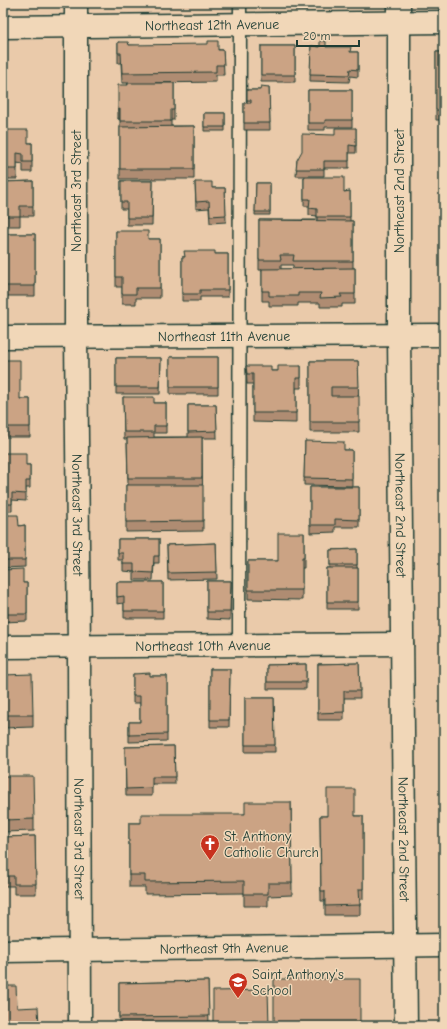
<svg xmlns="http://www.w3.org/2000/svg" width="447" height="1029" viewBox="0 0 447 1029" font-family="'Comic Neue',sans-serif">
<rect width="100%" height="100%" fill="#eacaaa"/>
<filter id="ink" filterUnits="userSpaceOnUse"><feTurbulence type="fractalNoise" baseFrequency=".025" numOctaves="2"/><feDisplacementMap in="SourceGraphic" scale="8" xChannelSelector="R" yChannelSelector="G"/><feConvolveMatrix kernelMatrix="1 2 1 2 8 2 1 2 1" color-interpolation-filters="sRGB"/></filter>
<g filter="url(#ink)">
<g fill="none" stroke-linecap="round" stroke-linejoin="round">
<defs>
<path id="lane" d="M239,645L240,3"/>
<g id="street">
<path id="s1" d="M76,3V336L79,648L80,1026"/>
<path id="s2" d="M399,3V336L406,1026"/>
<path id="s3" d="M3,27L444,22"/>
<path id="s4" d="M3,337L444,335"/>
<path id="s5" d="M3,647L402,644"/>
<path id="s6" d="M3,951L444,945"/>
</g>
</defs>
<use href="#lane" stroke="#1f3d34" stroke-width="15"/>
<use href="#street" stroke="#1f3d34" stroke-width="25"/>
<use href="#lane" stroke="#f1d7b8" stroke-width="12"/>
<use href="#street" stroke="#f1d7b8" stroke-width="22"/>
</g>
<path fill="#af8c72" stroke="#1f3d34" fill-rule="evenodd" d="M118,42L129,45L223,50L224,75H216V82L155,83H174V120H171V126H194V179H120V119H118L128,83H122L121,63H118Z
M261,46H295V82H261Z
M311,46L326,47L351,52H358V77L350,76L349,82L310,81Z
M436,52H444V120H436Z
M269,87L270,130H244V103H247V90H260Z
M308,90H352V127H325V130H308Z
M204,113H225V131H204Z
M356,128V153H349V168H324V176H296L297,160L335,135Z
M3,130L28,143H32V172H23V164L17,163V179H3Z
M304,177L344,192L350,191V221H353V268H355V304H342V307H320V303H298V306H269V301H262V270H259V220H317V216L309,215V206H304ZM281,265H293V269H281Z
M33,181V216H20V226H3V182Z
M121,181H153L152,225H127V209H121Z
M195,182L212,188H225L226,222L210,223L209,208L196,209Z
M256,183H270V215H255Z
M116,231L148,239H160V298H136V304H122V287H116Z
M3,234H35V296H3Z
M215,254H228V297H200V301H182V257Z
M170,357H218V394H170Z
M116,358H161L160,394H116Z
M3,360L20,399H30V437H3Z
M310,361H358L359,432H310Z
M246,366L271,371H278L301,366V388H296V423L253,422V384H247Z
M123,397L154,403H166V433H154V437H188V405H216L217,438H202L203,531L126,532V485H128L127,439H124Z
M305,441L344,450H352V486L304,485Z
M3,453L26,465H30V488H26V501L12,500V511H3Z
M310,487H359V527H335V532L310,533Z
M3,515L19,526L25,525V567L3,568Z
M304,533V568H302V600L248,599V561H278Z
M118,539H159V563H154L153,580H134V572L123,571V560H118Z
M216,543L217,579L168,580L167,545Z
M357,549V568H358V609H327V568H330V550Z
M3,570L23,583H27V621L3,622Z
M207,581H231L230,620L207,619Z
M117,582H163V618H124V603L117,604Z
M359,663L360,698H344V720H318V664Z
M306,664V689H267V665Z
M210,669H230L229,727H210Z
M133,674L150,676H167V741L129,742V722H140V703H133Z
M3,675L33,715V727L3,728Z
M245,698H274L275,752H245Z
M174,746L175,784H152V796H126L125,747Z
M3,776L34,819V831L3,832Z
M291,802L292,895L268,896V906H244V893L145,894V887H129V823H141L245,814Z
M320,816H363V899H360V915H325V901H321Z
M35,836L36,894H14V886H3V837Z
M208,981L209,1026H119V983Z"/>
<path fill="#8e725c" stroke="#1f3d34" d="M120,109V119H118V110Z"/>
<path fill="#cba384" stroke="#1f3d34" d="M208,41H218V50H223L224,65H216V72L122,73L121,53H118V42H128L129,45L208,44Z
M320,41H326V47H351L350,52H358V70L350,69L349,75L310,74L311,46L320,47Z
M261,46H295V75H261Z
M436,52H444V110H436Z
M128,83H174V110H171V121H120V109L118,110V85H128Z
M261,86L269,87L270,123H244V103H251V100H247V90H260Z
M308,90H352V120H325V123H308Z
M204,113H225V127H204Z
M194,126V169H120V127Z
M335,128H356V146L349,145V161H324V169H296L297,160L302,151V134L335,135Z
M3,130H28V143H32V162H23V154L17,153V169H3Z
M304,177H344V192L350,191V217H317V209L309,208L310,199H304Z
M33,181V206H20V216H3V182Z
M121,181H153L152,218H127V202H121Z
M195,182H212V188H225L226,215L210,216L209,201L196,202Z
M256,183H270V212H255Z
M259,220L353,221V261H293L294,255H280L281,260H259Z
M116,231H148V239H160V288H136V294H122V277H116Z
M3,234H35V286H3Z
M184,251H215V254H228V290H200V294H182V257H185Z
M355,268V294H340L342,297L320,298L321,293H298V296H269V291H262V269Z
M170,357H218V387H170Z
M116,358H161L160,387H116Z
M3,360H20V399H30V427H3Z
M310,361H358L359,387H331V396H359V422H310Z
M246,366H271V371H278V366H301V378H296V413H253V374H247Z
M123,397H154V403H166V426H154V432H124Z
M188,405H216L217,431L188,432Z
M202,437V478H128L127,438Z
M305,441L344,442V450H352V479L304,478Z
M3,453H26V465H30V481H26V494L12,493V504H3Z
M126,485H203V521L126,522Z
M310,487H359V520L335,519V525H310Z
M3,515H18L19,526L25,525V560H3Z
M278,533H304V558H302V590H248V561H278Z
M118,539H159V556H154L153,573L134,572V564H123V553H118Z
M216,543L217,572L168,573L167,545Z
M357,549V565H330V550Z
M327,568H358V602H327Z
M23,569V583H27V614H3V570Z
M207,581H231L230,612H207Z
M117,582H163V611H124V596L117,597Z
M359,663L360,691H344V712L318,713V664Z
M306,664V682H267V665Z
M210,669H230L229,720H210Z
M150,673V676H167V734L129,735V722H140V696H133V674Z
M32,674L33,715H3V675Z
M245,698H274L275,745H245Z
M174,746L175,777H152V788L126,789L125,747Z
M3,776H33L34,819L3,820Z
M327,789H355V816H363V889H359L360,905L325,906V891H321L320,816H327Z
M245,802H291L292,883H268V894H244V881L145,882V875H129V823H141V814H245Z
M35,836L36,884H14V876H3V837Z
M274,979H360V1026H274Z
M208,981L209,1016L119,1017V983Z
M3,986H16L17,1008L38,1007L39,1026H3Z
M268,990L269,1026H213V991Z"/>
</g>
<defs>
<symbol id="church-pin" viewBox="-11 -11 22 30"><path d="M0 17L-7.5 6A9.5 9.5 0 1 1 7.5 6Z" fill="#c8321e" stroke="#f1d7b8"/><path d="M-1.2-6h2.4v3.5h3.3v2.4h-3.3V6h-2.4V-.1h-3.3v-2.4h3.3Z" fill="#fff"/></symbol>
<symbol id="school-pin" viewBox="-11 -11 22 30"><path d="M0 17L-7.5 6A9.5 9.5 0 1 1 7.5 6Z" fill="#c8321e" stroke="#f1d7b8"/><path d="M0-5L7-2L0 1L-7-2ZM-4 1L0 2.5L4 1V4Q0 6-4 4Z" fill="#fff"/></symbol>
</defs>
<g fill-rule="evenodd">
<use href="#church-pin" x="199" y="833" width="22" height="30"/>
<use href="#school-pin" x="227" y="971" width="22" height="30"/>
</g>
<g text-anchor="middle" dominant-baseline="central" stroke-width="3" stroke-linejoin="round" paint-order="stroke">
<g font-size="14" fill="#1f3d34" stroke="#f1d7b8">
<text stroke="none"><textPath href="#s3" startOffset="209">Northeast 12th Avenue</textPath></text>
<text transform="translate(76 191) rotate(-90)">Northeast 3rd Street</text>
<text transform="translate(399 191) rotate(-90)">Northeast 2nd Street</text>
<text stroke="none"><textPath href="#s4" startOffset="221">Northeast 11th Avenue</textPath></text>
<text stroke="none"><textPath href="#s1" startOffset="512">Northeast 3rd Street</textPath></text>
<text stroke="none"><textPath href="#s2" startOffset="512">Northeast 2nd Street</textPath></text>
<text stroke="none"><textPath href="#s5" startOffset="200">Northeast 10th Avenue</textPath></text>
<text stroke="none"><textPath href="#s1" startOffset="836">Northeast 3rd Street</textPath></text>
<text stroke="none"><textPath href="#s2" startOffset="836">Northeast 2nd Street</textPath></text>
<text stroke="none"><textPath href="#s6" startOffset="221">Northeast 9th Avenue</textPath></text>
</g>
<g font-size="14" fill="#1f3d34" stroke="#f1d7b8" text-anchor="start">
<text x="224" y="836">St. Anthony<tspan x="224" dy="16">Catholic Church</tspan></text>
<text x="252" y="974">Saint Anthony's<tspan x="252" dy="16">School</tspan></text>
</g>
</g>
<rect width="447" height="1029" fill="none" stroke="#f1d7b8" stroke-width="16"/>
<rect x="8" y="8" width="431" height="1013" fill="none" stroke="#1f3d34" stroke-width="1.5" filter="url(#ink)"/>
<path d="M297 40v6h62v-6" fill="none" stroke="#1f3d34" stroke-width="2"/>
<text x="303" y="40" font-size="12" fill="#1f3d34" stroke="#f1d7b8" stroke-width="3" paint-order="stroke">20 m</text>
</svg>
